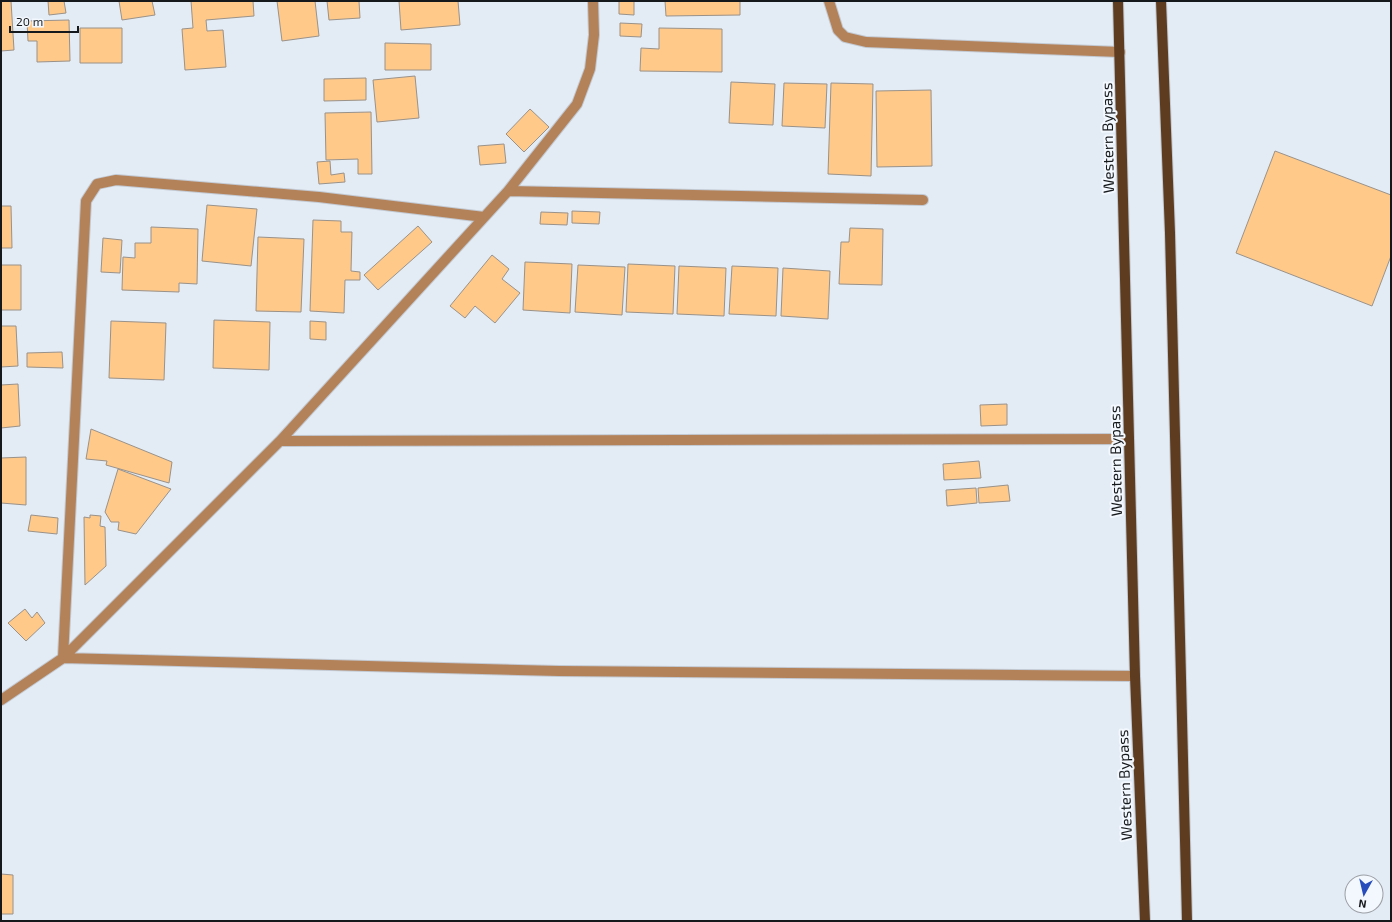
<svg xmlns="http://www.w3.org/2000/svg" width="1392" height="922" viewBox="0 0 1392 922" font-family="'Exo 2',sans-serif">
<rect width="100%" height="100%" fill="#e3ebf5"/>
<path fill="#ffc98a" stroke="#9a9289" d="M1,1H11L14,50L1,51Z
M48,1H64L66,13L49,15Z
M119,1H152L155,15L122,20Z
M191,1H253L254,16L206,20L207,31L223,30L226,67L185,70L182,29L193,28Z
M277,1H315L319,36L282,41Z
M327,1H359L360,18L329,20Z
M399,1H458L460,25L401,30Z
M619,1H634V15L619,14Z
M665,1H740V15L666,16Z
M69,20L70,61L37,62V41H28L27,21Z
M620,23L642,24L641,37L620,36Z
M80,28H122V63H80Z
M659,28L722,29V72L640,71L641,48L659,49Z
M385,43L431,44V70H385Z
M415,76L419,118L377,122L373,80Z
M366,78V100L324,101V79Z
M731,82L775,84L773,125L729,123Z
M784,83L827,84L825,128L782,126Z
M831,83L873,84L871,176L828,174Z
M931,90L932,166L877,167L876,91Z
M530,109L549,127L524,152L506,134Z
M371,112L372,174H358V159L326,160L325,113Z
M504,144L506,163L480,165L478,146Z
M1275,151L1391,195V256L1372,306L1236,253Z
M330,161L331,175L344,173L345,182L319,184L317,162Z
M207,205L257,209L251,266L202,261Z
M1,206H11L12,248H1Z
M572,211L600,212L599,224L572,223Z
M541,212L568,213L567,225L540,224Z
M313,220L341,221V232H352L351,271L360,272V280H345L344,313L310,311Z
M418,226L432,242L378,290L364,275Z
M151,227L198,229L197,284L179,283V292L122,290L123,257L135,258V243H151Z
M850,228L883,229L882,285L839,284L841,242H849Z
M258,237L304,239L301,312L256,311Z
M103,238L122,240L120,273L101,272Z
M492,255L509,269L502,279L520,293L495,323L475,306L465,318L450,306Z
M525,262L572,264L570,313L523,310Z
M628,264L675,266L673,314L626,312Z
M1,265H21V310H1Z
M578,265L625,267L622,315L575,312Z
M679,266L726,268L724,316L677,314Z
M732,266L778,268L776,316L729,314Z
M783,268L830,271L828,319L781,316Z
M214,320L270,322L269,370L213,368Z
M111,321L166,323L164,380L109,378Z
M310,321L326,322V340L310,339Z
M1,326H16L18,366L1,367Z
M62,352L63,368L27,367V353Z
M18,384L20,426L1,428V385Z
M1007,404V425L981,426L980,405Z
M91,429L172,462L169,483L106,465L107,461L86,459Z
M26,457V505L1,503V458Z
M979,461L981,478L944,480L943,464Z
M118,469L171,489L136,534L118,530L119,522H111L105,512Z
M1008,485L1010,501L979,503L978,488Z
M976,488L977,503L947,506L946,490Z
M31,515L58,518L57,534L28,531Z
M90,515L101,516L100,526L105,527L106,566L85,585L84,517L90,518Z
M25,609L32,618L37,612L45,623L26,641L8,623Z
M1,874L13,875V914H1Z"/>
<g fill="none" stroke-linecap="round" stroke-linejoin="round">
<defs>
<path id="minor" d="M829,1L838,30L845,37L866,42L1120,52
M508,191L923,200
M484,217L319,197L116,180L97,184L86,201L63,658L559,671L1135,676
M280,441L1129,439
M1,700L63,658L280,441L508,191L577,104L590,69L594,35L593,1"/>
<path id="major" d="M1118,1L1135,676L1145,921
M1161,1L1170,233L1187,921"/>
</defs>
<use href="#minor" stroke="#c2c9d2" stroke-width="12"/>
<use href="#major" stroke="#c2c9d2" stroke-width="12"/>
<use href="#minor" stroke="#b48259" stroke-width="10"/>
<use href="#major" stroke="#5e3c20" stroke-width="10"/>
</g>
<g text-anchor="middle" dominant-baseline="central" stroke-width="4" stroke-linejoin="round" paint-order="stroke">
<g font-size="15" fill="#16191c" stroke="#f3f8fe">
<text transform="translate(1107 138) rotate(-91)">Western Bypass</text>
<text transform="translate(1115 461) rotate(-91)">Western Bypass</text>
<text transform="translate(1124 785) rotate(-92)">Western Bypass</text>
</g>
</g>
<rect width="1392" height="922" fill="none" stroke="#16191c" stroke-width="4"/>
<g transform="translate(1364 894) rotate(188)"><circle r="19" fill="#f3f8fe" stroke="#9b9fa4"/>
<path d="M0-3L7 15L0 10L-7 15Z" fill="#274dbc"/>
<text y="-6" font-size="11" font-weight="bold" text-anchor="middle" fill="#16191c">N</text>
</g>
<path d="M10 26v6h68v-6" fill="none" stroke="#16191c" stroke-width="2"/>
<text x="16" y="26" font-size="12" fill="#16191c" stroke="#f3f8fe" stroke-width="3" paint-order="stroke">20 m</text>
</svg>
